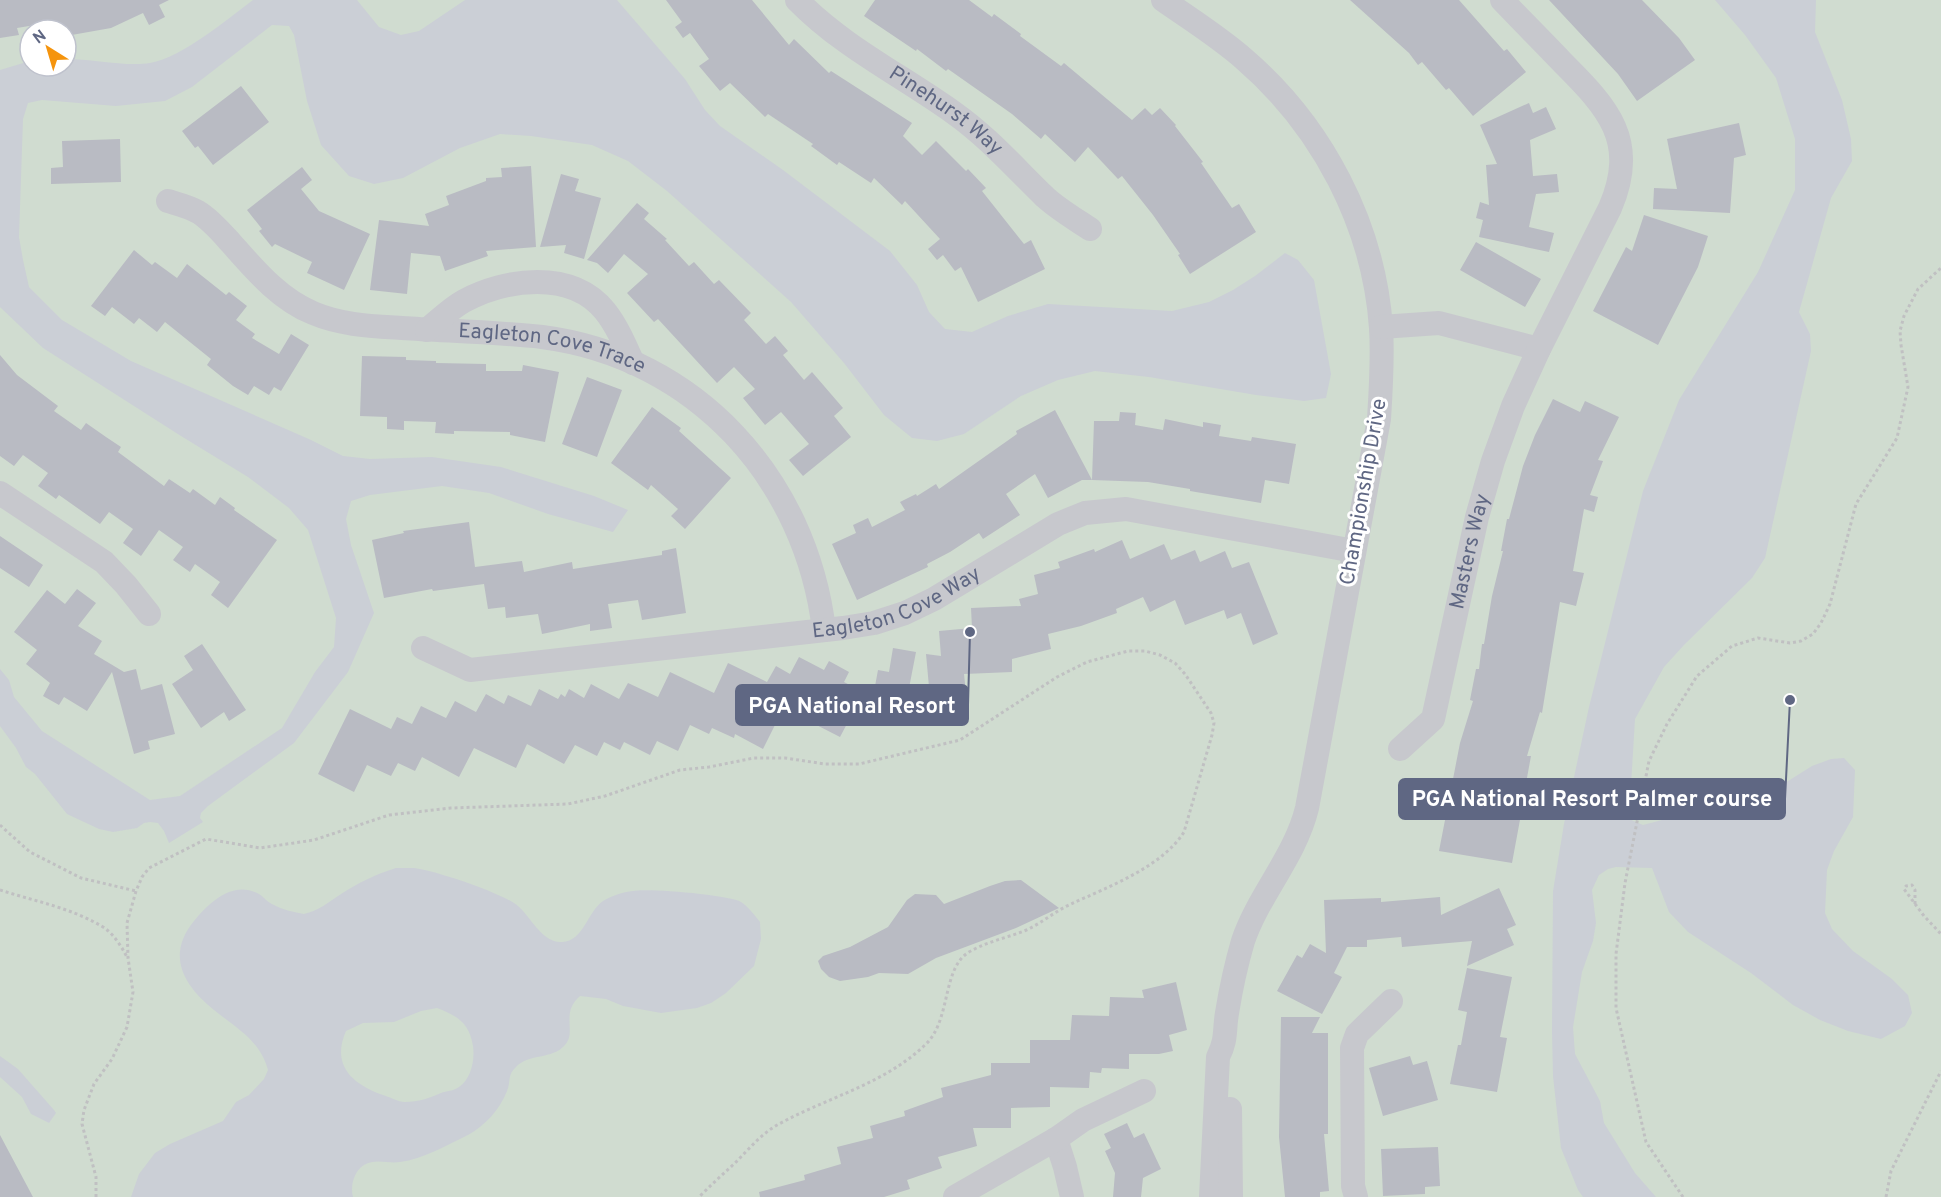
<svg xmlns="http://www.w3.org/2000/svg" width="1941" height="1197" viewBox="0 0 1941 1197" font-family="Overpass,sans-serif">
<rect width="100%" height="100%" fill="#f2f4ef"/>
<path fill="#d0dcd0" fill-rule="evenodd" d="M0,0H1941V1197H0ZM30,30H66V66H30Z"/>
<path fill="#cbcfd6" fill-rule="evenodd" d="M253,0H357L379,27L401,35L419,31L465,0H617L685,79L705,110L720,126L783,170L890,251L917,285L929,312L945,329L972,332L1008,316L1048,304L1172,311L1209,302L1233,290L1255,276L1285,253L1298,260L1314,280L1331,374L1326,398L1304,401L1256,395L1149,377L1095,371L1058,380L1021,396L964,434L937,441L912,438L884,415L844,363L791,302L667,191L628,161L592,145L531,136L500,134L460,148L403,178L374,184L349,176L321,145L307,101L294,35L289,26L272,25L192,87L165,101L116,106L42,100L28,103L23,119L19,237L23,260L29,287L62,320L131,361L311,440L343,456L370,459L432,457L501,467L594,496L628,510L613,532L548,514L489,493L442,486L370,495L351,501L346,519L351,545L374,613L348,672L294,743L208,806L201,813L200,818L203,822L169,843L164,831L158,823L150,822L144,823L137,828L113,832L99,829L67,814L35,774L26,767L16,748L0,726V669L9,680L14,697L42,731L150,800L180,796L282,728L315,672L334,647L336,618L308,530L289,508L248,477L181,436L43,348L0,307V70L30,61V66H66V59C91,59 128,67 150,63C183,57 226,20 253,0Z
M1715,0H1816L1815,32L1842,100L1851,139L1852,161L1831,198L1799,312L1810,334L1811,351L1765,558L1752,578L1684,645L1664,667L1635,719L1629,819L1643,825L1753,796L1785,783L1812,766L1831,759L1844,758L1855,770L1853,817L1834,851L1827,870L1825,913L1832,929L1853,951L1892,979L1908,995L1912,1013L1905,1026L1881,1039L1848,1031L1820,1020L1793,1005L1751,973L1688,932L1669,912L1652,868L1616,867L1608,869L1599,875L1592,890L1596,923L1593,941L1582,972L1573,1027L1575,1054L1600,1101L1604,1123L1635,1173L1656,1197H1583L1578,1190L1561,1148L1553,1076L1552,1031L1553,891L1564,824L1589,707L1643,491L1679,400L1758,272L1795,190V139L1776,78L1745,35Z
M396,868C402,868 409,868 414,868C437,871 495,891 514,903C530,913 540,943 562,942C584,941 587,912 603,901C611,896 623,892 633,891C648,888 730,895 741,902C749,907 755,916 760,922L761,939L754,966L726,993L711,1003L697,1008L661,1013L623,1006L606,999L580,996C560,1013 577,1032 565,1045C552,1060 529,1053 516,1067C507,1075 511,1082 507,1091C500,1109 485,1126 468,1135C447,1145 423,1159 400,1162C388,1164 376,1158 364,1165C354,1171 350,1186 353,1197H131L139,1174L155,1153L170,1144L223,1121L236,1102L249,1095L264,1079L268,1070C260,1040 236,1028 214,1010C183,985 166,955 194,921C210,902 233,880 259,894C264,897 268,903 274,905C283,910 294,912 304,914C318,911 329,902 341,894C358,883 376,874 396,868ZM437,1008C457,1016 469,1022 473,1046C475,1060 471,1079 459,1087C454,1091 446,1091 441,1093C430,1098 418,1102 405,1102C398,1102 390,1097 383,1095C352,1084 331,1065 346,1031L363,1023L394,1022L421,1011Z
M0,1056L18,1069L54,1110L56,1113L49,1123L31,1114L22,1097L0,1077Z"/>
<path fill="#b9bbc3" d="M0,0H169L159,5L165,17L149,25L143,13L111,28L66,36V30H49L47,23L17,28L19,35L0,38Z
M666,0H752L789,45L794,39L829,73L831,71L912,123L903,136L922,155L936,141L966,171L968,169L986,188L982,191L1024,244L1031,240L1045,269L978,302L961,267L955,271L943,255L937,260L928,249L940,239L905,201L902,205L874,178L871,183L839,162L837,165L811,146L813,144L768,114L765,117L730,83L720,91L699,66L709,59L690,33L683,38L675,27L682,22Z
M875,0H969L992,17L994,14L1021,34L1020,36L1061,66L1064,63L1132,120L1145,108L1152,115L1160,108L1176,125L1175,126L1203,162L1201,163L1232,208L1239,204L1256,232L1190,274L1178,255L1180,254L1153,215L1122,176L1118,179L1088,147L1075,162L1045,134L1041,139L1012,114L948,69L946,71L917,49L916,51L864,16Z
M1350,0H1459L1504,51L1507,49L1526,72L1473,116L1449,88L1446,90L1422,62L1418,65L1409,53Z
M1549,0H1642L1679,38L1695,60L1637,101L1618,74Z
M241,86L269,122L213,165L198,146L195,148L182,131Z
M1529,103L1533,113L1546,107L1556,129L1530,140L1533,176L1557,174L1559,192L1536,194L1529,227L1554,233L1549,252L1479,237L1483,220L1476,218L1480,202L1489,205L1486,165L1497,164L1480,125Z
M1739,123L1746,155L1734,158L1730,213L1653,209L1654,188L1677,189L1667,139Z
M120,139L121,182L51,184V168L63,167L62,141Z
M531,166L536,247L486,251L488,256L445,271L440,256L411,253L407,294L370,290L379,220L429,226L425,214L449,205L446,196L486,181V178L502,177L501,168Z
M302,167L312,180L301,189L319,211L370,234L344,290L307,273L312,262L275,244L272,247L259,231L262,229L247,210Z
M561,174L579,179L575,191L601,198L584,259L564,253L566,245L540,247Z
M637,203L649,213L644,219L667,239L665,240L689,266L694,262L714,284L719,280L751,313L744,320L766,344L775,336L788,351L783,355L804,380L812,372L843,408L834,416L851,437L803,476L789,460L809,444L781,412L765,425L743,398L755,389L734,367L717,383L658,319L654,322L627,293L648,274L624,254L608,273L597,263L587,260Z
M1644,215L1708,236L1698,267L1658,345L1593,311L1626,247L1632,251Z
M1476,242L1541,279L1525,307L1460,270Z
M134,250L152,265L155,262L177,278L187,264L226,295L229,292L247,306L236,320L255,334L252,338L279,354L291,334L309,345L281,391L274,387L269,395L254,386L248,395L233,386L207,365L211,359L165,322L157,332L139,318L134,324L112,307L105,316L91,306Z
M0,355L17,375L58,406L54,411L81,430L86,423L106,437L121,447L118,452L164,486L169,479L190,493L193,489L215,505L220,497L235,508L234,510L277,540L228,608L211,595L220,582L195,564L190,572L173,560L183,547L159,530L141,556L123,543L133,529L109,512L100,524L59,495L56,499L38,486L48,473L23,455L14,466L0,456Z
M362,356L406,357V360L436,361V363L486,364V371H522L523,365L559,372L545,442L510,435V432L454,431V434L435,433L436,422L404,421V430L387,429V417L360,416Z
M587,377L622,390L597,457L562,444Z
M1553,399L1580,412L1585,401L1619,417L1598,460L1603,461L1590,495L1598,497L1594,512L1584,509L1573,571L1584,573L1576,606L1560,602L1542,713L1540,712L1527,756H1531L1524,794L1531,796L1528,810L1522,809L1512,863L1439,851L1460,743L1473,701L1470,700L1476,669H1479L1482,644H1484L1492,596L1503,551H1501L1507,519H1509L1523,466L1535,435Z
M652,407L681,428L679,431L731,478L685,529L671,516L678,509L651,485L648,490L611,463Z
M1055,410L1092,480H1082L1048,498L1035,474L1006,494L1020,515L983,539L979,533L950,552L927,564L928,567L857,600L832,544L856,533L853,525L868,518L872,527L905,510L900,502L916,494L917,496L936,484L939,489L1017,434L1016,431Z
M1120,412L1136,413L1135,425L1163,430L1165,419L1203,427V422L1221,425L1219,436L1251,441L1252,437L1296,444L1289,484L1265,480L1261,503L1190,491V489L1148,482L1092,480L1094,421H1119Z
M469,522L475,567L522,561L524,572L572,562L573,569L662,555V551L676,548L686,613L642,620L638,600L608,604L612,628L590,631V624L542,634L538,614L506,618L505,607L488,609L484,584L433,591L432,589L384,598L372,540L404,533L403,531Z
M0,536L43,565L29,587L0,568Z
M1122,540L1130,559L1164,544L1171,560L1195,550L1200,562L1225,551L1232,568L1249,562L1278,634L1253,645L1241,613L1227,619L1224,610L1185,625L1175,600L1150,612L1143,597L1116,609L1117,613L1081,626L1048,634L1051,649L1012,659V672L964,674L966,693L945,694L946,708L931,709L926,654L941,656L939,631L972,628L971,608L1021,606L1019,599L1038,594L1034,575L1060,568L1058,562L1094,549L1095,552Z
M77,589L96,603L78,626L102,641L94,654L124,672L136,669L141,690L162,684L175,734L148,741L150,749L134,754L112,672L87,711L64,697L59,705L43,696L50,683L26,664L37,650L14,632L47,590L65,604Z
M202,644L246,710L229,721L224,712L201,728L172,684L193,670L184,656Z
M893,648L916,652L904,714L886,711L883,726L849,720L840,737L795,714L789,725L778,719L763,749L735,734L734,738L712,728L709,734L690,725L678,751L657,741L650,755L624,742L620,750L604,742L597,756L575,745L564,764L527,744L516,768L474,748L459,777L422,757L415,771L398,763L391,776L367,765L354,792L318,774L350,709L391,729L397,717L412,724L421,706L446,718L455,701L476,712L486,694L504,704L508,695L531,706L539,689L558,699L561,694L565,697L569,689L584,698L591,684L619,699L628,683L658,697L670,672L714,693L728,663L767,682L776,666L790,674L799,657L824,670L829,661L849,672L844,682L873,697L878,670L889,672Z
M1021,880L1059,908L1016,928L936,958L908,974L879,973L868,977L840,981L829,977L821,969L818,961L823,956L850,947L888,927L907,900L915,894L936,895L944,904L990,886L1005,881Z
M1499,888L1516,925L1507,929L1514,945L1467,966L1472,941L1402,947L1401,937L1367,940V947H1347L1334,973L1342,977L1322,1014L1277,991L1297,955L1302,958L1310,944L1326,953L1324,900L1381,898V902L1440,897L1441,915Z
M1467,968L1512,977L1500,1037L1507,1038L1497,1092L1450,1084L1458,1045H1461L1467,1012L1458,1010Z
M1176,982L1187,1030L1169,1035L1173,1051L1159,1054H1129V1069L1102,1068L1101,1073L1090,1072L1089,1088L1050,1087V1107L1011,1108V1128H973L977,1146L938,1157L942,1168L907,1180L910,1189L884,1197H760L759,1192L805,1180L804,1175L841,1164L837,1147L873,1138L870,1126L905,1116L904,1111L943,1097L941,1088L991,1075V1063H1030V1040H1070L1072,1015L1109,1016L1110,997L1144,998L1142,990Z
M1281,1017H1320L1312,1033H1328V1134H1324L1329,1191L1320,1192V1197H1285L1279,1137Z
M1410,1056L1413,1065L1427,1061L1438,1100L1383,1116L1369,1068Z
M1127,1123L1134,1138L1144,1133L1161,1169L1143,1178L1141,1197H1113L1115,1173L1105,1151L1111,1148L1104,1134Z
M0,1135L33,1197H0Z
M1438,1147L1440,1186L1425,1187V1194L1383,1196L1381,1149Z"/>
<g fill="none" stroke-linecap="round" stroke-linejoin="round">
<path stroke="#c0c0c2" stroke-width="3" stroke-dasharray="3 3" stroke-linecap="butt" d="M0,825L30,852L81,878L136,891
M0,890C34,901 72,908 103,927C114,934 121,946 127,957
M1915,904V890L1912,885L1906,886L1904,889L1924,916L1941,934
M96,1197V1177L82,1124L84,1110L94,1084L112,1059L127,1027L133,992L128,958L127,923L136,891L142,877L149,868L206,839L260,848L314,840L389,815L451,808L568,804L605,796L680,770L709,767L754,758H785L825,764H859L960,740L1057,677L1087,662L1128,651H1145L1160,655L1175,663L1185,674L1211,713L1214,723L1212,735L1184,832C1162,867 1108,887 1071,904C1055,911 1041,924 1024,931C1006,938 986,942 969,952C942,968 951,1020 926,1044C885,1084 828,1097 779,1124C762,1133 749,1149 735,1163C723,1174 711,1185 699,1197
M1683,1197L1646,1142L1616,1008V954L1625,883L1649,761L1667,724L1697,676L1732,646L1758,638L1790,643L1801,641L1813,634L1821,623L1830,604L1856,504L1897,438L1908,387L1901,345L1900,331L1904,316L1918,289L1941,268
M1886,1197L1891,1171L1941,1071"/>
<g stroke="#c7c8cd" stroke-width="24">
<path id="s1" d="M797,0C843,47 901,75 954,113C988,137 1015,168 1045,197C1058,209 1075,219 1090,229"/>
<path d="M1163,0C1190,19 1219,37 1244,59C1322,126 1374,225 1381,328C1383,358 1381,388 1379,419L1307,808C1295,857 1259,894 1243,941C1236,965 1231,988 1227,1013C1224,1030 1227,1040 1218,1057L1211,1197"/>
<path id="s2" d="M168,201C178,204 190,207 198,212C210,219 222,233 231,243C255,270 279,299 313,313C341,325 371,326 402,328C448,331 495,332 542,337C696,357 806,479 824,630"/>
<path d="M1381,327L1439,323L1539,349"/>
<path d="M427,330C439,320 451,308 464,301C505,279 571,269 605,311C617,326 625,345 633,363"/>
<path d="M0,493L104,562L126,585L149,614"/>
<path id="s3" d="M423,648L470,670L843,628L874,623L905,613L934,599L1058,524L1085,513L1126,509L1354,551"/>
<path id="s4" d="M1400,749L1433,719L1477,517L1493,461L1513,406L1539,349L1610,208C1639,141 1608,108 1563,63C1543,42 1522,21 1502,0"/>
<path d="M1230,1109L1231,1197"/>
<path d="M1056,1139L1065,1167L1072,1197"/>
<path d="M955,1197L1056,1139L1083,1120L1144,1091"/>
<path d="M1356,1197L1353,1186L1352,1048L1357,1034L1391,1001"/>
</g>
</g>
<g text-anchor="middle" dominant-baseline="central" stroke-width="6" stroke-linejoin="round" paint-order="stroke">
<g font-size="21" fill="#5f6783" stroke="#fff">
<text stroke="none"><textPath href="#s1" startOffset="186">Pinehurst Way</textPath></text>
<text stroke="none"><textPath href="#s2" startOffset="429">Eagleton Cove Trace</textPath></text>
<text transform="translate(1364 492) rotate(-80)">Championship Drive</text>
<text stroke="none"><textPath href="#s4" startOffset="216">Masters Way</textPath></text>
<text stroke="none"><textPath href="#s3" startOffset="486">Eagleton Cove Way</textPath></text>
</g>
</g>
<path fill="none" stroke="#5f6783" stroke-width="2" d="M970 632L968 705M1790 700L1785 799"/>
<g fill="#5f6783" stroke="#fff" stroke-width="2">
<circle cx="970" cy="632" r="6"/>
<circle cx="1790" cy="700" r="6"/>
</g>
<g fill="#5f6783" stroke="#5f6783" stroke-width="2">
<rect x="736" y="685" width="232" height="40" rx="6"/>
<rect x="1399" y="779" width="386" height="40" rx="6"/>
</g>
<g font-size="22" text-anchor="middle" font-weight="bold" fill="#fff">
<text x="852" y="713">PGA National Resort</text>
<text x="1592" y="806">PGA National Resort Palmer course</text>
</g>
<g transform="translate(48 48) rotate(323)"><circle r="28" fill="#ffffff" stroke="#bfc2cd" stroke-width="1.5"/>
<path d="M0-4.5L10 22L0 15L-10 22Z" fill="#f5940d"/>
<text y="-9" font-size="16" font-weight="bold" text-anchor="middle" fill="#5f6783">N</text>
</g>
</svg>
